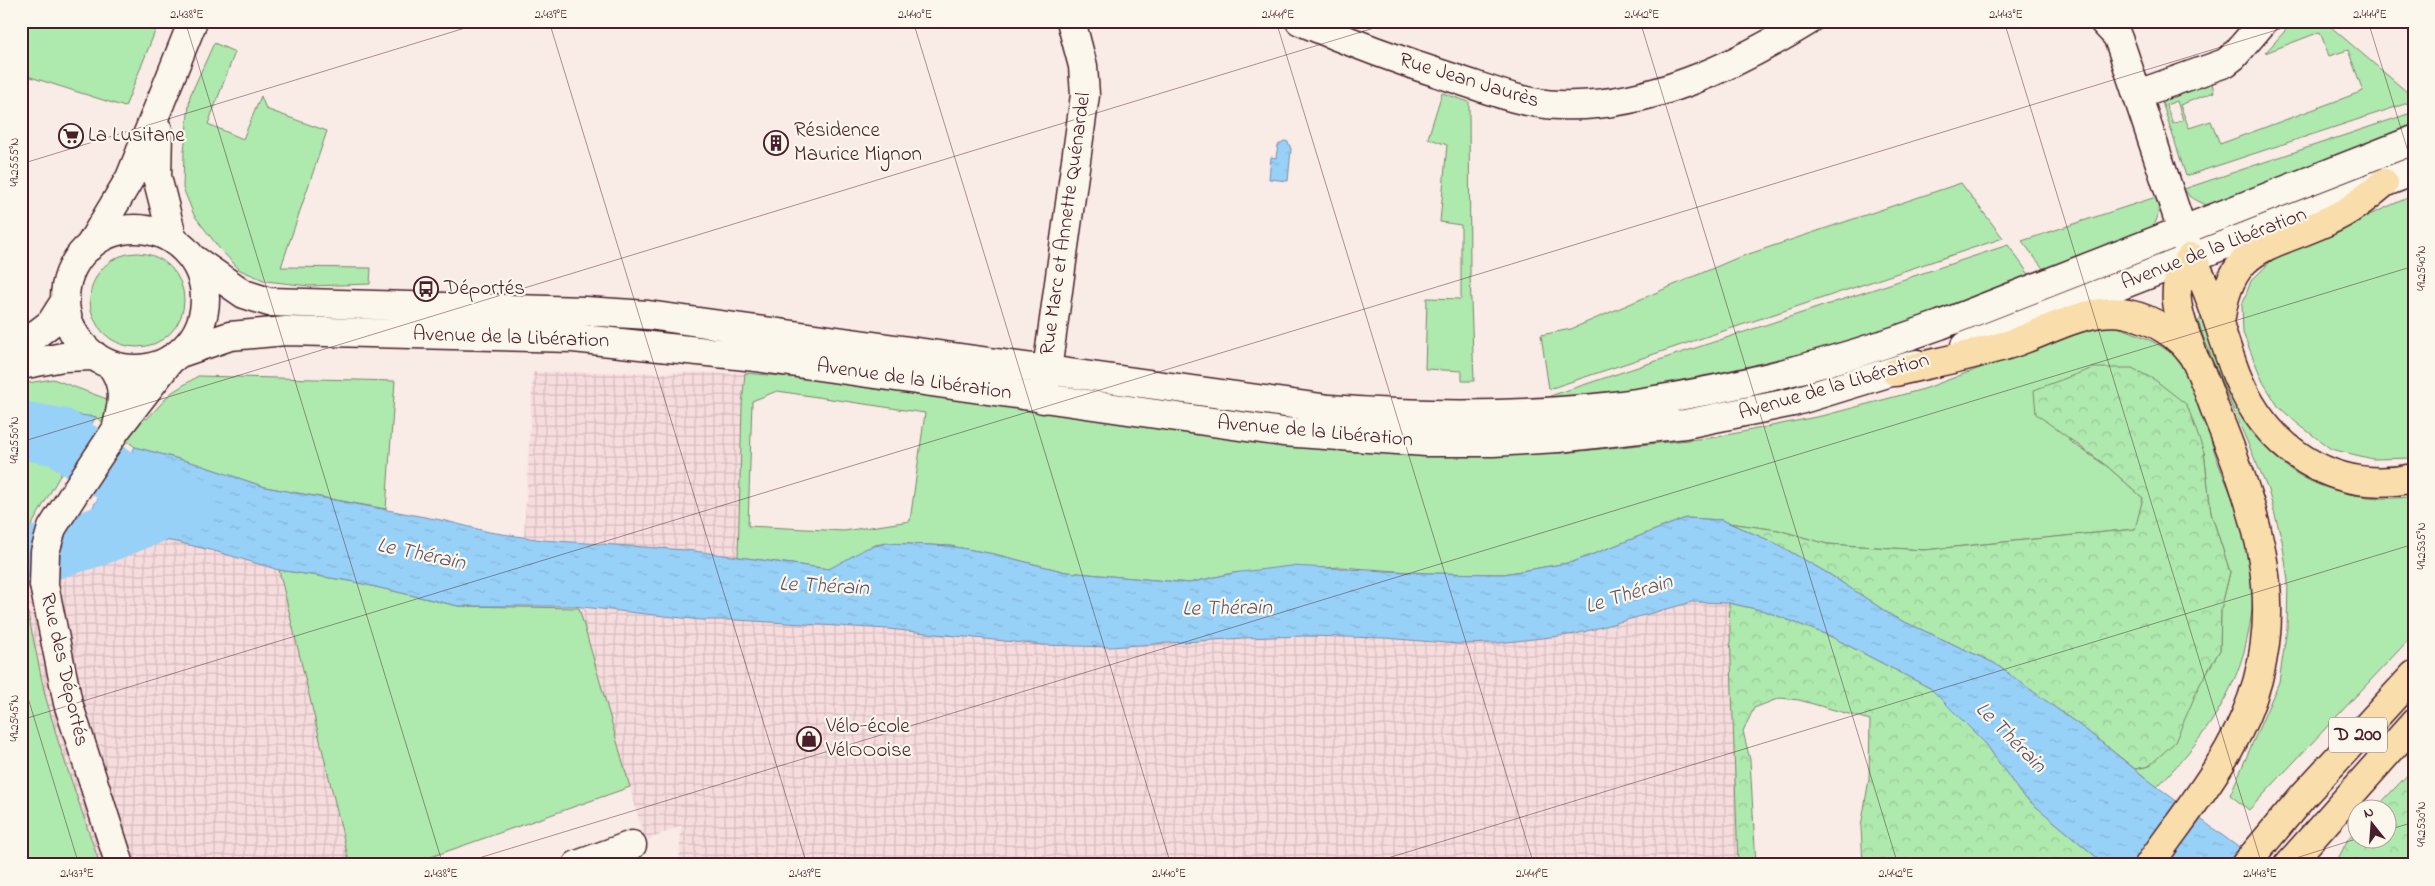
<svg xmlns="http://www.w3.org/2000/svg" width="2435" height="886" viewBox="0 0 2435 886" font-family="'Indie Flower',sans-serif">
<defs>
<pattern id="industrial-grid" width="8" height="8" patternUnits="userSpaceOnUse" patternTransform="scale(1.25)"><rect width="8" height="8" fill="#f7dcde"/><path d="M0 4h8M4 0v8" fill="none" stroke="#d5bcbf"/></pattern>
<pattern id="forest-crowns" width="20" height="18" patternUnits="userSpaceOnUse" patternTransform="scale(1.25)"><rect width="20" height="18" fill="#aee9ae"/><path d="M2 6a3 3 0 1 1 6 0M12 15a3 3 0 1 1 6 0" fill="none" stroke="#97c796"/></pattern>
<pattern id="water-ripples" width="26" height="14" patternUnits="userSpaceOnUse" patternTransform="scale(1.25)"><rect width="26" height="14" fill="#98d1f8"/><path d="M2 4q2-2 4 0t4 0M15 11q2-2 4 0t4 0" fill="none" stroke="#84b3d5"/></pattern>
</defs>
<rect width="100%" height="100%" fill="#f9ebe6"/>
<filter id="ink" filterUnits="userSpaceOnUse"><feTurbulence type="fractalNoise" baseFrequency=".02" numOctaves="2"/><feDisplacementMap in="SourceGraphic" scale="10" xChannelSelector="R" yChannelSelector="G"/><feConvolveMatrix kernelMatrix="1 2 1 2 8 2 1 2 1" color-interpolation-filters="sRGB"/></filter>
<g filter="url(#ink)">
<path fill="url(#industrial-grid)" d="M533,372L745,373L742,405L736,620L919,631L1043,645L1110,647L1243,638L1305,636L1385,638L1476,644L1576,634L1692,602L1729,603L1738,865H679L681,826L645,841L579,608L701,620L703,553L524,537Z
M134,536L177,542L218,552L279,570L350,865H100L59,744L45,695L22,585L102,547Z"/>
<path fill="#aee9ae" stroke="#7c846c" fill-rule="evenodd" d="M21,21H137L156,29L125,107L21,74Z
M2294,21H2324L2414,98V101L2186,176L2161,99L2212,83L2214,92L2180,105L2189,128L2211,121L2220,144L2363,91L2348,50L2329,56L2320,32L2265,53ZM2177,101L2183,120L2173,124L2166,105Z
M214,43L235,52L208,124L243,139L261,96L266,109L327,131L281,267L371,268L370,284L309,286L266,281L240,270L219,248L194,215L183,188L184,151L190,96Z
M1442,93L1469,102L1470,275L1474,381H1462V371L1425,369L1427,298L1461,299V225L1440,222L1447,145L1428,138Z
M2414,112V131L2214,209L2190,197L2184,189Z
M1961,183L2003,238L1549,389L1541,335L1571,329L1737,258Z
M2414,195V458L2373,459L2331,449L2298,424L2278,406L2263,382L2243,333L2242,305L2251,281L2275,257Z
M2156,197C2161,211 2158,223 2147,234L2045,271L2022,241Z
M2008,245L2033,280L1910,328L1709,382L1551,402L1550,396Z
M90 300a47 47 0 1 1 94 0a47 47 0 1 1-94 0Z
M2203,315C2212,340 2219,367 2230,391C2242,420 2264,450 2290,469C2322,493 2376,503 2414,496V634L2249,810L2230,795L2279,682L2287,628L2288,581L2282,540L2268,490L2215,367L2198,322Z
M2114,326C2138,333 2178,350 2190,374C2201,397 2207,428 2215,453C2223,479 2238,505 2243,532C2247,549 2254,577 2253,595C2249,677 2212,730 2157,787L2135,769L2150,766L2220,650L2221,609L2230,572L2211,513L2204,452L2068,440L2108,467L2143,498L2136,529L1924,550L1827,544L1778,530L1729,523L1722,520L1686,518L1573,562L1504,574L1425,573L1340,567L1233,573L1189,583L1066,572L994,554L950,546L887,543L875,545L830,569L738,557L742,405L745,373L839,381L950,399L1197,430L1466,455L1562,453L1717,437L1826,415L1924,389L2057,339L2086,330ZM777,391L925,413L910,521L844,531L748,526L752,401Z
M198,376L395,381L386,509L265,487L197,464L135,447L96,417L21,416V384L53,379L123,405L147,419L171,393Z
M26,448H32L66,465L30,528L25,545H21V450Z
M279,570L350,581L458,606L579,608L630,787L408,865H350Z
M22,585L45,695L59,744L100,865H21Z"/>
<path fill="url(#forest-crowns)" stroke="#7c846c" d="M2093,368H2132L2155,380L2187,405L2204,452L2211,513L2230,572L2221,609L2220,650L2200,684L2175,742L2149,766L2135,769L2086,730L1994,663L1894,617L1829,574L1775,543L1729,523L1778,530L1827,544L1924,550L2135,529L2143,498L2108,467L2036,414L2034,390Z
M1729,603L1765,611L1830,636L1930,688L1986,744L2021,794L2106,865H1863L1861,827L1869,779L1870,720L1799,700L1780,698L1754,708L1743,731L1750,760L1756,865H1738Z
M2414,768V865H2335L2348,839L2357,828L2358,838H2388V808H2376Z"/>
<path fill="url(#water-ripples)" stroke="#798aa6" d="M1284,141L1288,142L1291,149L1288,181L1269,179L1271,157L1276,158L1278,145Z
M64,413L96,417L66,465L32,448L21,450V416Z
M135,447L197,464L265,487L446,521L489,532L543,540L686,550L829,569L867,548L887,543L950,546L994,554L1066,572L1189,583L1233,573L1291,566L1425,573L1504,574L1573,562L1686,518L1722,520L1775,543L1829,574L1894,617L1994,663L2086,730L2147,779L2262,865H2106L2021,794L1986,744L1930,688L1830,636L1765,611L1729,603L1692,602L1576,634L1499,643L1458,644L1385,638L1305,636L1243,638L1110,647L1043,645L888,629L736,620H701L573,606H458L350,581L279,570L218,552L177,542L134,536L102,547L67,566L95,503Z"/>
<g fill="none" stroke-linecap="round" stroke-linejoin="round">
<path stroke="#98d1f8" stroke-width="58" d="M21,432L26,431L60,437L139,492L187,503
M21,560L94,538L152,515"/>
<defs>
<path id="street" d="M1300,21C1351,43 1403,62 1456,79C1490,90 1523,104 1559,105C1647,109 1735,66 1808,21
M2103,21L2117,36L2122,49L2191,257
M2138,94L2225,63L2234,56L2264,21
M158,130L157,177L173,240
M89,247L130,178L193,21
M111,365C126,385 123,403 117,426
M1043,399L1085,95L1083,66L1071,21
M120,865L68,703L44,585L45,552L52,528L80,484L116,430L171,359
M577,865L632,845"/>
<path id="secondary" d="M65 299a70 70 0 1 1 140 0a70 70 0 1 1-140 0Z
M192,258L244,294L269,302L585,311L648,315L1329,409C1430,417 1535,417 1636,403C1740,388 1841,361 1940,325L2414,140
M21,346L51,323L65,301
M1965,346L2414,171
M180,353L230,336L286,331L573,338L756,357L1283,432L1426,442H1493L1558,438L1685,424L1793,402L1917,364
M21,365L63,357L95,356"/>
<path id="primary" d="M2220,324C2229,243 2269,249 2330,220C2351,211 2367,197 2384,183
M2192,352C2180,318 2165,288 2191,257C2212,293 2221,335 2236,374C2266,449 2333,495 2414,478
M1896,372C1933,363 1970,356 2007,345C2044,334 2088,305 2128,314C2152,319 2180,335 2193,356C2204,375 2210,398 2218,417C2265,532 2295,633 2229,749C2206,790 2176,826 2149,865
M2245,865L2303,796L2414,675
M2288,865L2414,723"/>
</defs>
<use href="#street" stroke="#4a1f2b" stroke-width="31"/>
<use href="#secondary" stroke="#4a1f2b" stroke-width="31"/>
<use href="#primary" stroke="#4a1f2b" stroke-width="31"/>
<use href="#street" stroke="#fbf7ec" stroke-width="28"/>
<use href="#secondary" stroke="#fbf7ec" stroke-width="28"/>
<use href="#primary" stroke="#f9deab" stroke-width="28"/>
</g>
</g>
<path fill="none" stroke="#4a1f2b" stroke-width="1" stroke-opacity="0.45" d="M185,21L443,865M549,21L807,865M913,21L1171,865M1276,21L1534,865M1640,21L1898,865M2004,21L2262,865M2368,21L2414,171M21,164L488,21M21,442L1397,21M21,675L79,865M21,720L2306,21M2388,830L2414,822M456,865L2414,266M1365,865L2414,544M2274,865L2359,838"/>
<defs>
<symbol id="supermarket-ring" viewBox="-11 -11 22 22"><circle r="9.5" fill="#fbf7ec" stroke="#4a1f2b" stroke-width="1.5"/><path d="M-6-5.5h2.5l.6 2H6L4.5 2H-2.5L-4.4-4H-6ZM-1.5 3.2a1.3 1.3 0 1 0 .1 0ZM3 3.2a1.3 1.3 0 1 0 .1 0Z" fill="#4a1f2b"/></symbol>
<symbol id="building-ring" viewBox="-11 -11 22 22"><circle r="9.5" fill="#fbf7ec" stroke="#4a1f2b" stroke-width="1.5"/><path d="M-4-6H4V6H1V3H-1V6H-4ZM-2.5-4.3h1.7v1.8h-1.7ZM.8-4.3h1.7v1.8H.8ZM-2.5-1h1.7V.8h-1.7ZM.8-1h1.7V.8H.8Z" fill="#4a1f2b"/></symbol>
<symbol id="bus-ring" viewBox="-11 -11 22 22"><circle r="9.5" fill="#fbf7ec" stroke="#4a1f2b" stroke-width="1.5"/><path d="M-5-6H5V4H4V6H2V4H-2V6H-4V4H-5ZM-3.5-4V0h7V-4ZM-3.5 1.2v1.5H-2V1.2ZM2 1.2v1.5H3.5V1.2Z" fill="#4a1f2b"/></symbol>
<symbol id="shop-ring" viewBox="-11 -11 22 22"><circle r="9.5" fill="#fbf7ec" stroke="#4a1f2b" stroke-width="1.5"/><path d="M-5-2.5h2.3a2.7 3.5 0 0 1 5.4 0H5L5.5 6h-11ZM-1.5-2.5h3a1.5 2.3 0 0 0-3 0Z" fill="#4a1f2b"/></symbol>
</defs>
<g fill-rule="evenodd">
<use href="#supermarket-ring" x="57" y="122" width="28" height="28"/>
<use href="#building-ring" x="762" y="129" width="28" height="28"/>
<use href="#bus-ring" x="412" y="275" width="28" height="28"/>
<use href="#shop-ring" x="795" y="725" width="28" height="28"/>
</g>
<g text-anchor="middle" dominant-baseline="central" stroke-width="4.5" stroke-linejoin="round" paint-order="stroke">
<rect fill="#fbf7ec" stroke="#7f6065" stroke-width="1" x="2329" y="717.5" width="58" height="35" rx="4"/>
<g font-size="20" font-weight="bold" fill="#4a1f2b">
<text x="2358" y="735">D 200</text>
</g>
<g font-size="21" fill="#4a1f2b" stroke="#fbf7ec">
<text transform="translate(1469 81) rotate(17)">Rue Jean Jaurès</text>
<text transform="translate(1066 224) rotate(-82)">Rue Marc et Annette Quénardel</text>
<text transform="translate(2214 249) rotate(-21)">Avenue de la Libération</text>
<text transform="translate(511 338) rotate(2)">Avenue de la Libération</text>
<text transform="translate(914 380) rotate(8)">Avenue de la Libération</text>
<text transform="translate(1834 387) rotate(-16)">Avenue de la Libération</text>
<text transform="translate(1315 432) rotate(5)">Avenue de la Libération</text>
<text transform="translate(64 670) rotate(77)">Rue des Déportés</text>
</g>
<g font-size="21" fill="#4a1f2b" stroke="#fbf7ec" text-anchor="start">
<text x="794" y="131">Résidence<tspan x="794" dy="24">Maurice Mignon</tspan></text>
<text x="88" y="136">La Lusitane</text>
<text x="444" y="289">Déportés</text>
<text x="826" y="727">Vélo-école<tspan x="826" dy="24">VélOOoise</tspan></text>
</g>
<g font-size="22" font-style="italic" fill="#615468" stroke="#fbf7ec">
<text transform="translate(421 555) rotate(12)">Le Thérain</text>
<text transform="translate(824 587) rotate(3)">Le Thérain</text>
<text transform="translate(1629 595) rotate(-17)">Le Thérain</text>
<text transform="translate(1227 609) rotate(-1)">Le Thérain</text>
<text transform="translate(2010 738) rotate(45)">Le Thérain</text>
</g>
</g>
<rect width="2435" height="886" fill="none" stroke="#fbf7ec" stroke-width="55"/>
<g transform="translate(2372 824) rotate(343)"><circle r="24" fill="#fbf7ec" stroke="#b4a19f"/>
<path d="M0-4L9 19L0 12L-9 19Z" fill="#4a1f2b"/>
<text y="-8" font-size="14" font-weight="bold" text-anchor="middle" fill="#4a1f2b">N</text>
</g>
<rect x="28" y="28" width="2380" height="830" fill="none" stroke="#4a1f2b" stroke-width="2"/>
<g font-size="12" text-anchor="middle" fill="#4a1f2b">
<text x="187" y="18">2.438°E</text>
<text x="551" y="18">2.439°E</text>
<text x="915" y="18">2.440°E</text>
<text x="1278" y="18">2.441°E</text>
<text x="1642" y="18">2.442°E</text>
<text x="2006" y="18">2.443°E</text>
<text x="2370" y="18">2.444°E</text>
<text transform="translate(14 162) rotate(-90)" y="4">49.2555°N</text>
<text transform="translate(2421 268) rotate(-90)" y="4">49.2540°N</text>
<text transform="translate(14 440) rotate(-90)" y="4">49.2550°N</text>
<text transform="translate(2421 546) rotate(-90)" y="4">49.2535°N</text>
<text transform="translate(14 718) rotate(-90)" y="4">49.2545°N</text>
<text transform="translate(2421 824) rotate(-90)" y="4">49.2530°N</text>
<text x="77" y="877">2.437°E</text>
<text x="441" y="877">2.438°E</text>
<text x="805" y="877">2.439°E</text>
<text x="1169" y="877">2.440°E</text>
<text x="1532" y="877">2.441°E</text>
<text x="1896" y="877">2.442°E</text>
<text x="2260" y="877">2.443°E</text>
</g>
</svg>
